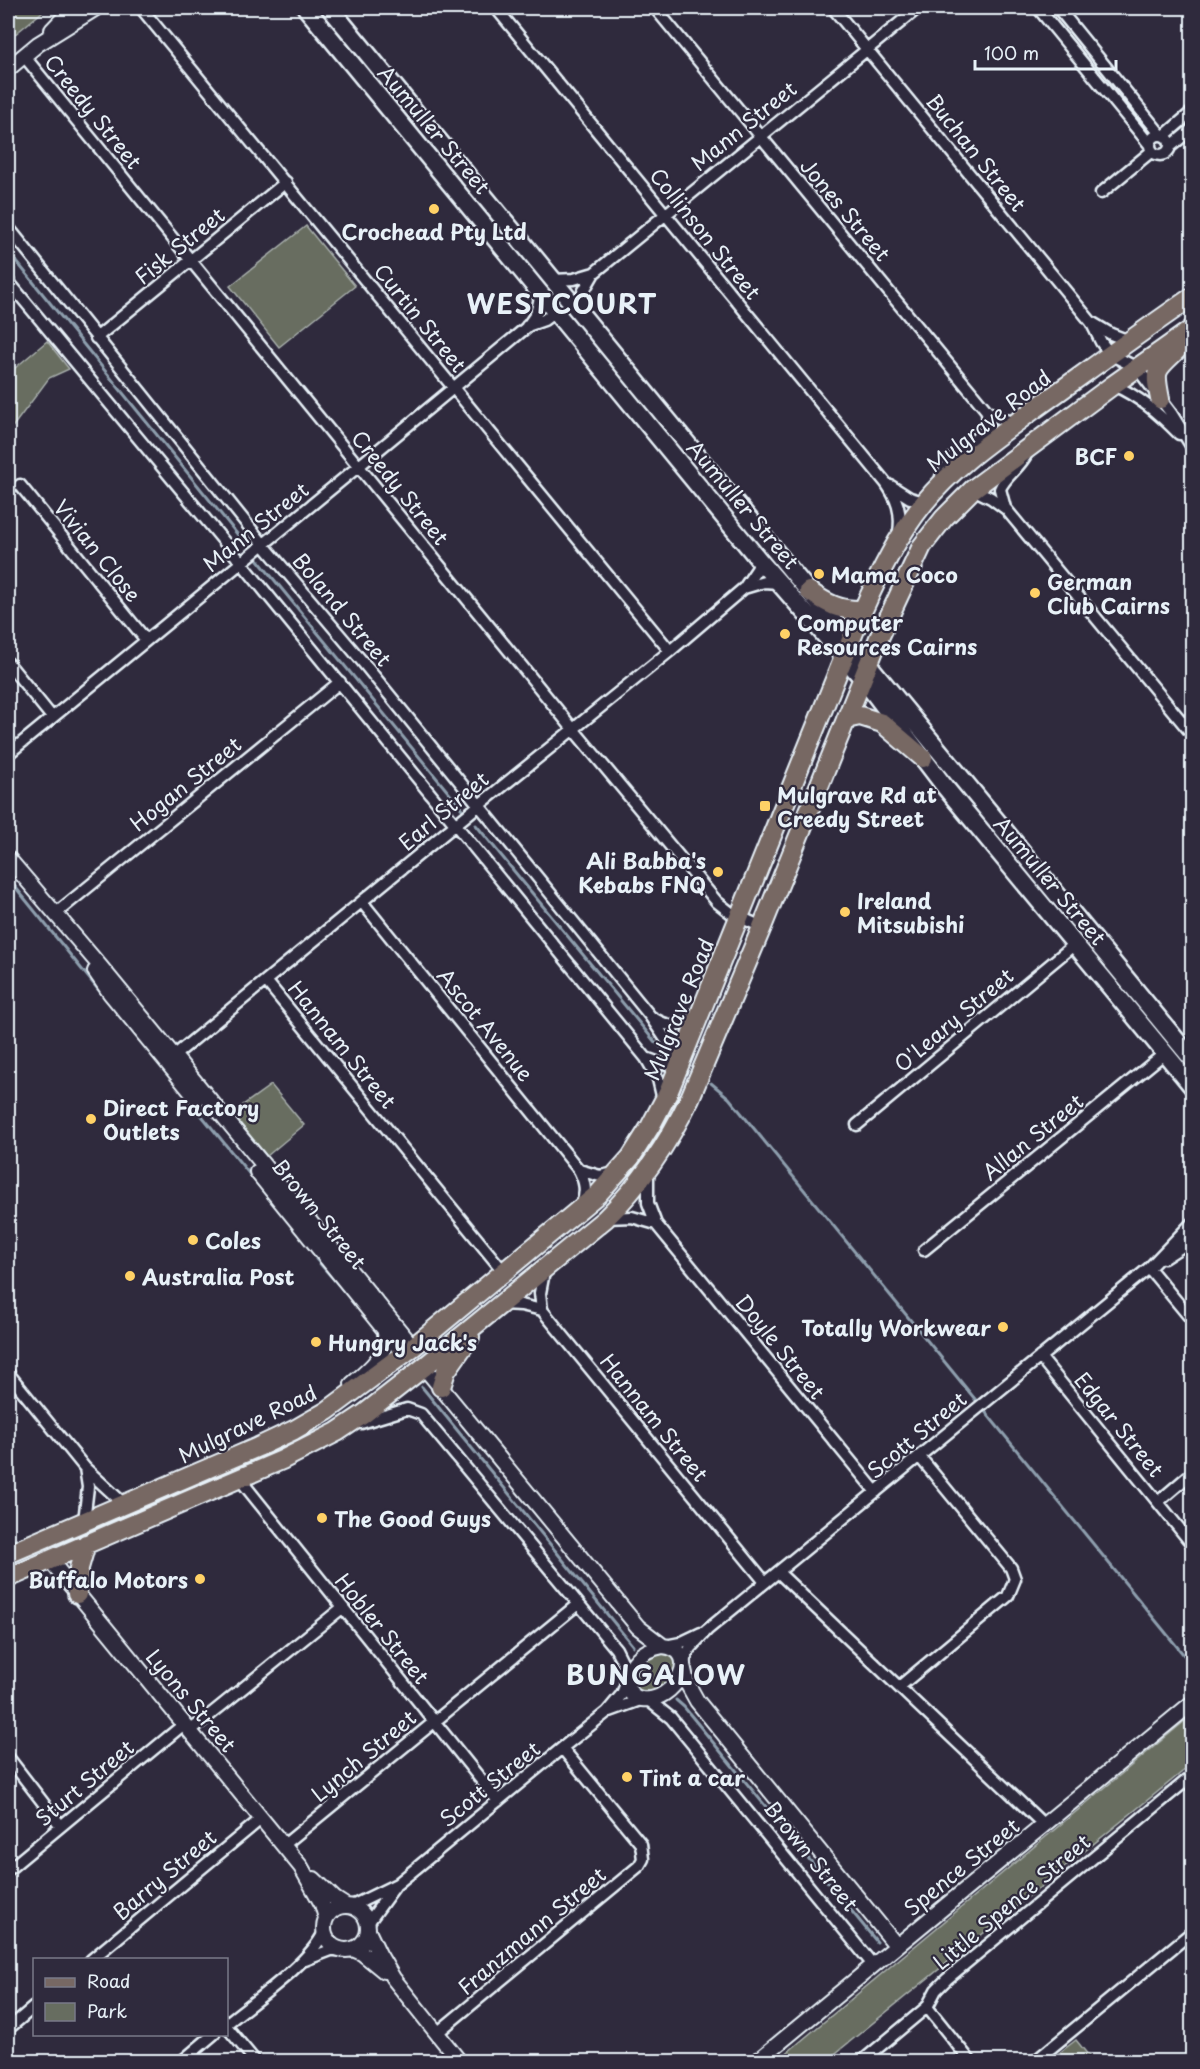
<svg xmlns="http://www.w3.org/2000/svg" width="1200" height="2069" viewBox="0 0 1200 2069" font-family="'Playpen Sans',sans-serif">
<rect width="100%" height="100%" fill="#2f2a3d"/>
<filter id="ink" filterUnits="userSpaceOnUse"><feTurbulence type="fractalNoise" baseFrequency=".0167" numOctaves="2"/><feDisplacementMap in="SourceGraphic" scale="12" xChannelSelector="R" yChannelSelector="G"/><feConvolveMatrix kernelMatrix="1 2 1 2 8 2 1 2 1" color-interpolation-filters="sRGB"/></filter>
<g filter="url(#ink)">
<path fill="#676d60" stroke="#a8afac" stroke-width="1.5" d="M8,8H47L8,40Z
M306,226L355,286L279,347L230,286Z
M47,341L69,369L49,378L8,433V374Z
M271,1085L304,1125L267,1156L232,1113Z
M661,1654C692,1655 666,1696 641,1691L634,1684C634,1667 647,1658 661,1654Z
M1192,1715V1764L826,2061H777Z
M1076,2040L1093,2061H1049Z"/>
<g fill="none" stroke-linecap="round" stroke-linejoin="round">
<path stroke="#8e9fae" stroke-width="3" d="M8,251L246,545
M258,560L462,809
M476,825L655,1042L664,1050
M8,878L105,998
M711,1083L729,1098L979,1404
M176,1084L296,1231
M316,1259L356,1305
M364,1315L377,1332
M422,1387L633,1646
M983,1409L1192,1665
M676,1700L684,1707L877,1942"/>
<defs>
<path id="minor" d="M141,8L670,651
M496,8L886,483C897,499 902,512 899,532
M655,8L987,411L999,418L1016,423
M833,8L1091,322L1101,342L1110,354L1137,368L1171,413L1192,447
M1038,8L1150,145
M1058,8L1161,135
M24,56L573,729L717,902L731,913L762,927
M1150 145a10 10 0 1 1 20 0a10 10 0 1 1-20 0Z
M1164,136L1192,112
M1170,147L1192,129
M1101,193L1152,151
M8,227L263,544L361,660L650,1016L681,1062L662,1064L646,1058
M554,280L574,279L594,273
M8,281L241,562L646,1058L658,1079L663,1100
M581,313L583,292L594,273L918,8
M1091,322L1111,334L1129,341
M527,326L544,320L556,311
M96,338L286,182
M1113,385C1139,396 1159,414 1179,434
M941,477L951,459L988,429L987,411
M20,485L146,640
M891,486L910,498L924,502
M973,489L991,498L1006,509L1192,734
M1005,508L1000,489C1005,476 1020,468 1027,453
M744,588L764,582L779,583
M8,663L51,716
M8,754L359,466L527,327L536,314L541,294
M362,902L579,1170C585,1182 587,1191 582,1204
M55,914L340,682
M266,981L504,1272
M653,1018C673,1030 680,1027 698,1014
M169,1060L478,806L670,651L744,588L757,569L760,561
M857,1125L1075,944
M579,1170L600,1176L616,1173
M648,1172V1203L656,1224L876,1492
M606,1218L632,1217L656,1224
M924,1250L1165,1053
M1164,1258L1192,1240
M1149,1268L1192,1320
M500,1304L521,1305L542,1310L765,1582
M542,1310L540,1293L544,1272
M1040,1357L1192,1544
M8,1373L85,1468L124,1504
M361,1423L407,1409L421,1414L616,1649L624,1665L627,1679
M239,1478L498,1801
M1158,1502L1192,1473
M84,1521L88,1487L85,1468
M778,1572L1044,1825
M665,1646L680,1643L701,1633
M683,1663L690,1648L707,1630L1149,1268L1192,1223
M899,1687L1008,1596L1015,1579L1011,1568L919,1456
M647,1699L671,1718L873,1965
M610,1711L643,1699
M190,1731L342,1608
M8,1757L61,1826
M284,1845L578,1604
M8,1870L184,1724
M352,1906L397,1884L562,1748L607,1712L622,1694L627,1681
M368,1923L395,1886
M91,1960L262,1818
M305,1960L331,1950H341
M927,2007L971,2062
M226,2024C255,2000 309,1964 324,1932
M226,2026L256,2062
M8,2029L34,2007
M437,2033L639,1866L643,1859L641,1844L562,1748
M181,2062L214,2034
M861,2062L927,2007L936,1990L947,1979L1192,1776
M1034,2062L1192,1932"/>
<path id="tertiary" d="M52,30L73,8
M8,69L38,44L96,8
M8,858L100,966L413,1347
M95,971L110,993L197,1099
M257,1172L404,1354
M424,1367L638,1627L663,1646
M352,1384C366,1372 389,1355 385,1333
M50,1560L301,1867L322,1904L326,1918
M663,1646C704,1650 674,1704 642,1699C620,1695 626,1670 638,1658C644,1651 653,1648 663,1646Z
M683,1665L687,1683L697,1701L896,1945
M314,1879L335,1899L346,1906
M324 1928a22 22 0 1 1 44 0a22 22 0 1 1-44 0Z
M368,1931L379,1954L393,1978L460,2062
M353,1949L362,1953L384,1971
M756,2062L1192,1703"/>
<path id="secondary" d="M306,8L760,561L863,679L945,787L1192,1086
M330,8L1192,1059"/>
<path id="primary" d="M1160,399C1154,369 1155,371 1176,351
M809,591C827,604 840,611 863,610
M846,719L860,716L882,723L923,758
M441,1387L446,1371L470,1337
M8,1554L258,1447L294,1430L327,1411L413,1347L598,1194L631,1157L650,1127L668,1093L863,610C880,572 898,535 924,503C954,466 994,439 1032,411C1085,373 1138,334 1192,297
M8,1578L282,1460L337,1432L364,1414L424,1367L605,1219C642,1183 668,1144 690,1098L762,927L879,638L922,546L944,518L973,489L1113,385L1192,329
M77,1594L79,1568L86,1544"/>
</defs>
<use href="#minor" stroke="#e8f1f8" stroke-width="15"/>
<use href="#tertiary" stroke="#e8f1f8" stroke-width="18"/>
<use href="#secondary" stroke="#e8f1f8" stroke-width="21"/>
<use href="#primary" stroke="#e8f1f8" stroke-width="22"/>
<use href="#minor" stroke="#2f2a3d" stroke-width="10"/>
<use href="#tertiary" stroke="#2f2a3d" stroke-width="14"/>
<use href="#secondary" stroke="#2f2a3d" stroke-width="16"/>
<use href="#primary" stroke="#776864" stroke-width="18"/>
</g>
</g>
<g fill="#ffd166" stroke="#2f2a3d" stroke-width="2">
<circle cx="434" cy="209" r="6"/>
<circle cx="1129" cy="456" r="6"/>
<circle cx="819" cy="574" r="6"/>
<circle cx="1035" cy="593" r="6"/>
<circle cx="785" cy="634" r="6"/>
<rect x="759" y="800" width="12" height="12" rx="3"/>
<circle cx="718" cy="872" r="6"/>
<circle cx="845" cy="912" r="6"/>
<circle cx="91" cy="1119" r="6"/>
<circle cx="193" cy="1240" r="6"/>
<circle cx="130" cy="1276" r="6"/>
<circle cx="1003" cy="1327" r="6"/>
<circle cx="316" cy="1342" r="6"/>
<circle cx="322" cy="1518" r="6"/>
<circle cx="200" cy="1579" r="6"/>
<circle cx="627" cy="1777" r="6"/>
</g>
<g text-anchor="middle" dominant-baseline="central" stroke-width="4.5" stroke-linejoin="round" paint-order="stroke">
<g font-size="21" fill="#e8f1f8" stroke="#2f2a3d">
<text transform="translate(94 111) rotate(51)">Creedy Street</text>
<text transform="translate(743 125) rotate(-39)">Mann Street</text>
<text transform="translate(435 129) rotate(50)">Aumuller Street</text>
<text transform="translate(977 152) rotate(51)">Buchan Street</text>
<text transform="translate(846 209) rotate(50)">Jones Street</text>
<text transform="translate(706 233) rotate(51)">Collinson Street</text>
<text transform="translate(179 245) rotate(-39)">Fisk Street</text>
<text transform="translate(421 317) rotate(51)">Curtin Street</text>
<text transform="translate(988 420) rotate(-38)">Mulgrave Road</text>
<text transform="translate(401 487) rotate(51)">Creedy Street</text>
<text transform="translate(744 504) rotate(50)">Aumuller Street</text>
<text transform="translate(255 526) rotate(-39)">Mann Street</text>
<text transform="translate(98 550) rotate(51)">Vivian Close</text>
<text transform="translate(343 609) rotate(50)">Boland Street</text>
<text transform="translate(185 783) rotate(-39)">Hogan Street</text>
<text transform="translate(443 810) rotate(-40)">Earl Street</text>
<text transform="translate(1051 880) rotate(50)">Aumuller Street</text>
<text transform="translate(678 1009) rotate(-68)">Mulgrave Road</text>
<text transform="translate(953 1019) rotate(-40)">O'Leary Street</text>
<text transform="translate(486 1024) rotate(51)">Ascot Avenue</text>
<text transform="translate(343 1044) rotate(51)">Hannam Street</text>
<text transform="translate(1032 1136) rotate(-39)">Allan Street</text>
<text transform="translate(320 1213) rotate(51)">Brown Street</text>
<text transform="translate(781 1346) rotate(51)">Doyle Street</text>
<text transform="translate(655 1417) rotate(51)">Hannam Street</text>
<text transform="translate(247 1423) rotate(-26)">Mulgrave Road</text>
<text transform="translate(1120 1424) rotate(51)">Edgar Street</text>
<text transform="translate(916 1434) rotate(-40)">Scott Street</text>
<text transform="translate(383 1628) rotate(51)">Hobler Street</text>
<text transform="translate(192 1700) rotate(50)">Lyons Street</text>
<text transform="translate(363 1755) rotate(-40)">Lynch Street</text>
<text transform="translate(84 1782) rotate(-40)">Sturt Street</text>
<text transform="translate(489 1783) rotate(-39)">Scott Street</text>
<text transform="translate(812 1855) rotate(51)">Brown Street</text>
<text transform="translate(961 1866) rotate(-39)">Spence Street</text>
<text transform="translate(164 1874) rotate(-40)">Barry Street</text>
<text transform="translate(1011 1901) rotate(-40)">Little Spence Street</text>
<text transform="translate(531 1930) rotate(-40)">Franzmann Street</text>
</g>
<g font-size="21" font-weight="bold" fill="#e8f1f8" stroke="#2f2a3d" text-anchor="start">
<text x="434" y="231" text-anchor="middle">Crochead Pty Ltd</text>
<text x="1117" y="456" text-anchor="end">BCF</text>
<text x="831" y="574">Mama Coco</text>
<text x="1047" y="581">German<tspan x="1047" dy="24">Club Cairns</tspan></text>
<text x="797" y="622">Computer<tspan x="797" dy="24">Resources Cairns</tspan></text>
<text x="777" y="794">Mulgrave Rd at<tspan x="777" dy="24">Creedy Street</tspan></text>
<text x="706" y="860" text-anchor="end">Ali Babba's<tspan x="706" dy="24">Kebabs FNQ</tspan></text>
<text x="857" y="900">Ireland<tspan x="857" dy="24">Mitsubishi</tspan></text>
<text x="103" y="1107">Direct Factory<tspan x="103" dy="24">Outlets</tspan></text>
<text x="205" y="1240">Coles</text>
<text x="142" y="1276">Australia Post</text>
<text x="991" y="1327" text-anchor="end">Totally Workwear</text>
<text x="328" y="1342">Hungry Jack's</text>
<text x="334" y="1518">The Good Guys</text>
<text x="188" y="1579" text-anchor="end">Buffalo Motors</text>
<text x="639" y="1777">Tint a car</text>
</g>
<g font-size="27" font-weight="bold" letter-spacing="1.5" fill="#e8f1f8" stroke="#2f2a3d">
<text x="562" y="302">WESTCOURT</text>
<text x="656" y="1673">BUNGALOW</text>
</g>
</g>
<rect width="1200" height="2069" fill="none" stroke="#2f2a3d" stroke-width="30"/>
<rect x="15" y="15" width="1170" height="2039" fill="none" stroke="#e8f1f8" stroke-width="2" filter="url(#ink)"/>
<rect x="33" y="1958" width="195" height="78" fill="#2f2a3d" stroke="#797a88" stroke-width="1.5"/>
<rect x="45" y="1978" width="30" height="9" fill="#776864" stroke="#797a88" stroke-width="1.5"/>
<text x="87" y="1988" font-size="18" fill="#e8f1f8">Road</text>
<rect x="45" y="2003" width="30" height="18" fill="#676d60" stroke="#797a88" stroke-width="1.5"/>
<text x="87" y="2018" font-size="18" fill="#e8f1f8">Park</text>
<path d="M975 60v9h141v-9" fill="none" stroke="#e8f1f8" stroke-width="3"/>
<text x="984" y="60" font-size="18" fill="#e8f1f8" stroke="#2f2a3d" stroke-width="4.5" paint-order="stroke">100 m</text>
</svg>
